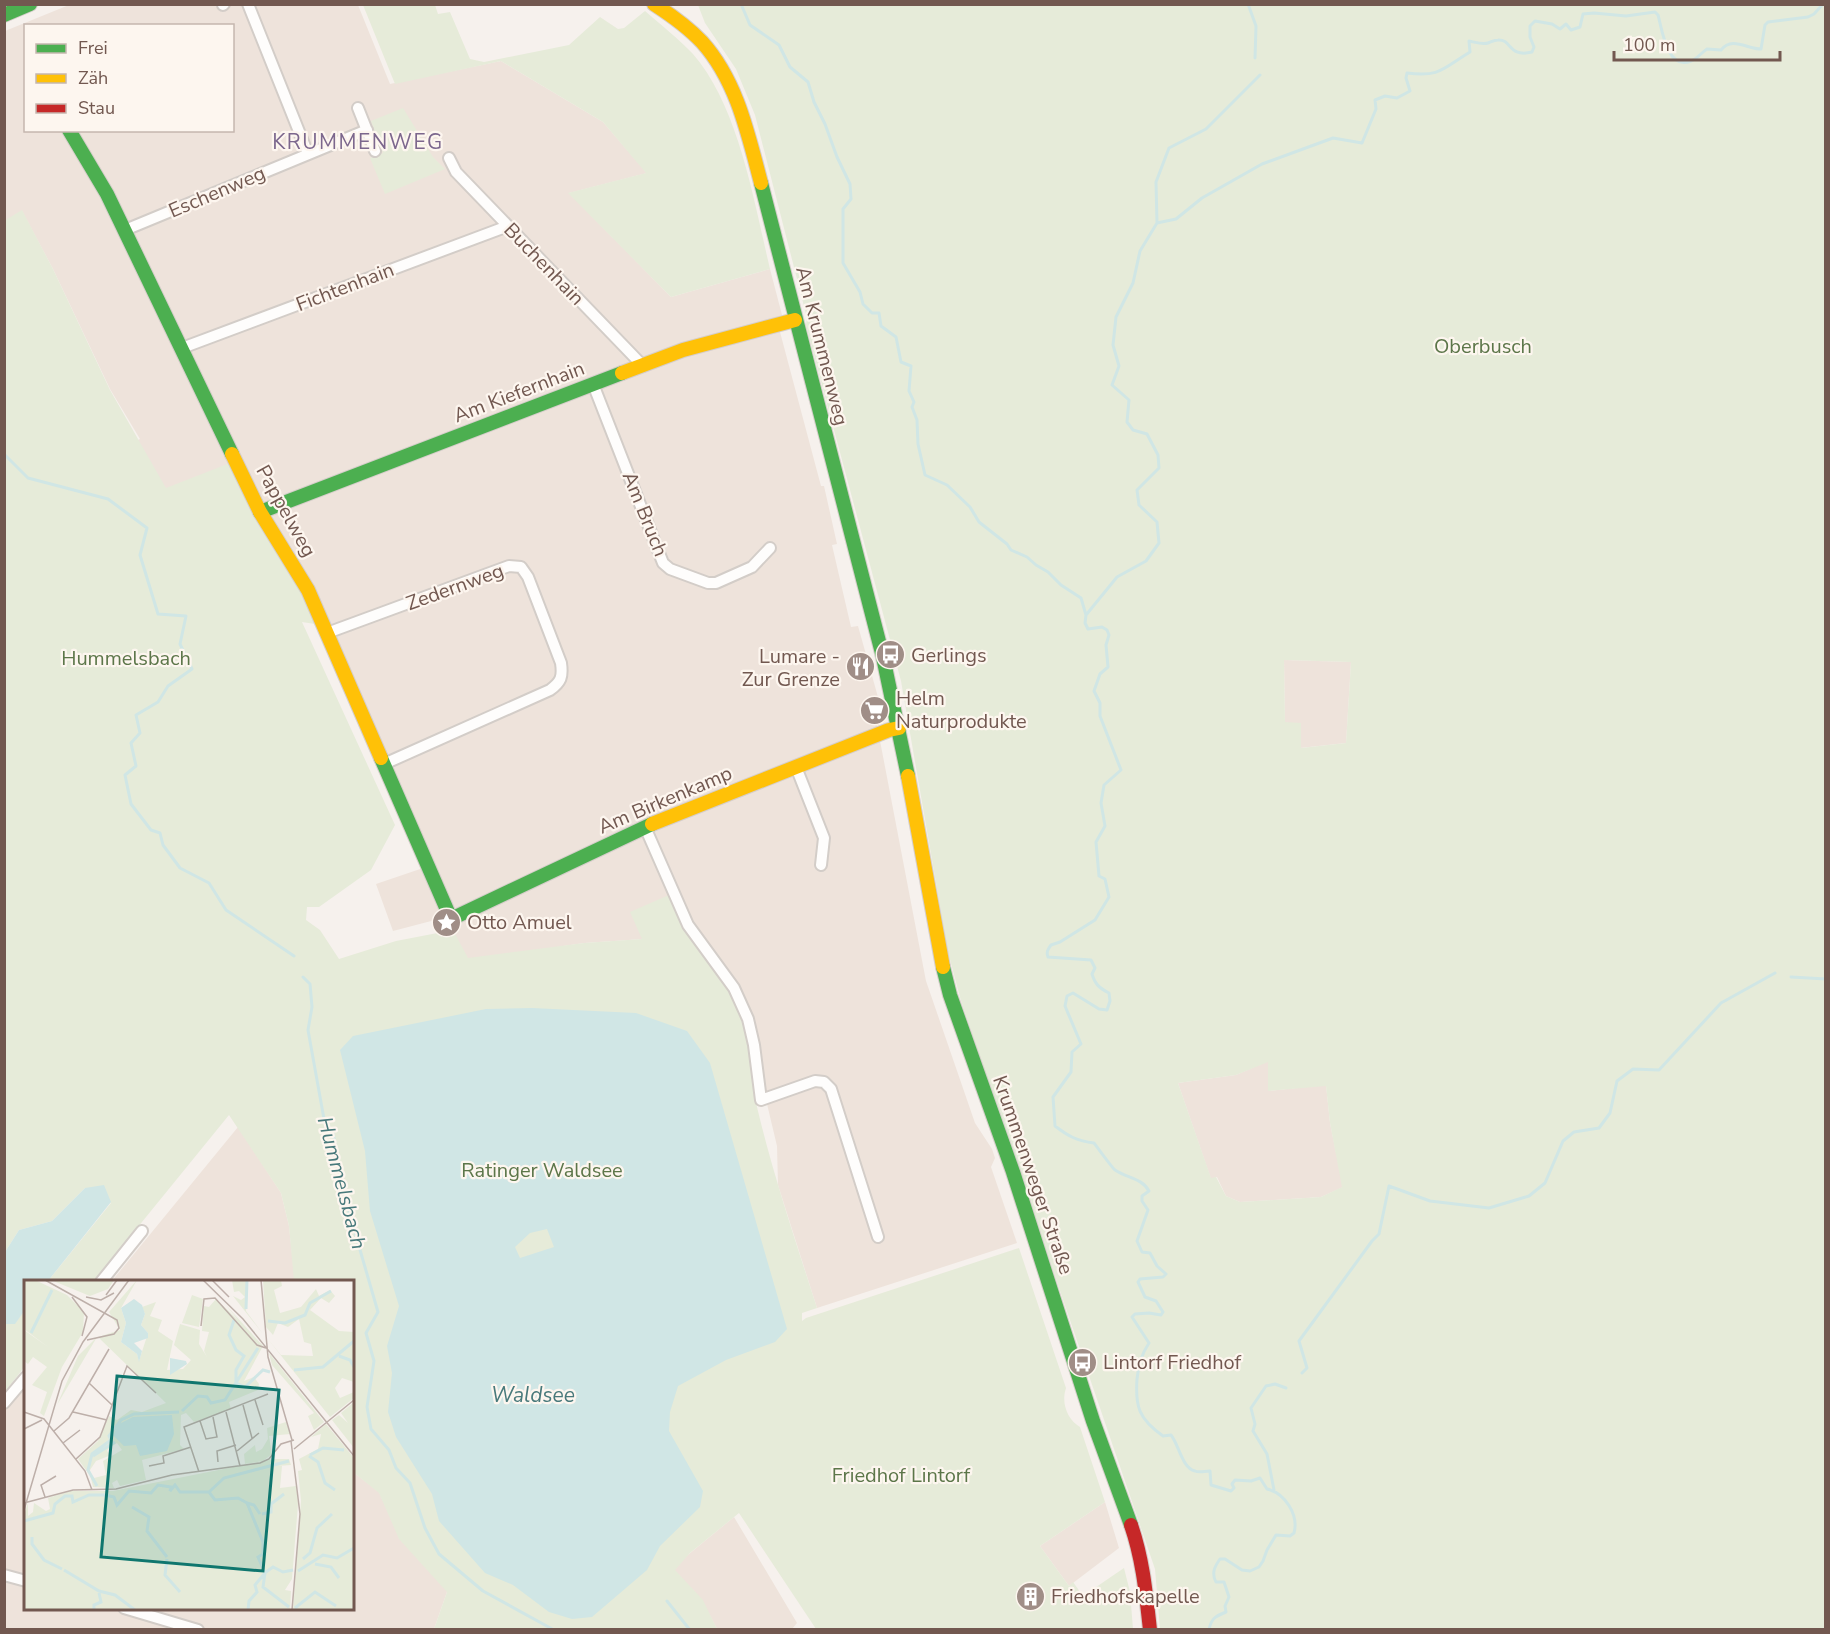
<svg xmlns="http://www.w3.org/2000/svg" width="1830" height="1634" viewBox="0 0 1830 1634" font-family="'Nunito Sans',sans-serif">
<rect width="100%" height="100%" fill="#f6f1ed"/>
<path fill="#eee3db" fill-rule="evenodd" d="M69,5H358L390,84L501,61L603,122L647,173L569,193L671,297L770,269L782,315L776,317L821,486H824L837,544L832,545L851,627L858,626L885,722L877,725L926,981L975,1123L992,1149L995,1158L991,1167L1017,1243L817,1308L778,1185L777,1146L767,1104L754,1018L738,984L694,924L643,939L584,943L468,960L456,954L435,920L393,931L376,884L432,865L312,592L144,500L68,473L140,439L110,389L53,269L22,211L5,221V31ZM26,26H232V130H26Z
M1284,660L1351,662L1346,743L1300,748L1285,723Z
M1268,1061V1091L1326,1085L1330,1123L1343,1187L1321,1197L1240,1202L1226,1196L1217,1177L1211,1179L1178,1083L1236,1075Z
M238,1127L281,1193L289,1226L295,1281L111,1282Z
M25,1386L26,1608H352L353,1472L379,1492L399,1537L448,1589L434,1629H5L4,1412Z
M1105,1502L1119,1548L1069,1586L1040,1546Z
M734,1517L797,1623L792,1629H717L702,1600L672,1568Z"/>
<path fill="#e6ebd9" fill-rule="evenodd" d="M363,5H435L438,14L450,12L470,59L484,62L569,45L600,17L618,29L624,28L645,11C661,25 679,39 693,54C739,107 754,202 770,269L671,297L568,193L646,173L603,122L501,61L395,84Z
M698,5H1825V1629H1160L1155,1569L961,1001L948,952L901,681L806,325L807,318L755,115L736,69L705,23ZM1284,660L1351,662L1346,743L1301,748V723L1285,722ZM1268,1062V1091L1326,1086L1330,1123L1342,1187L1321,1197L1240,1202L1226,1196L1216,1177L1211,1178L1178,1083L1236,1075Z
M403,108L433,157L445,169L385,194L370,158L383,153L371,121Z
M22,210L53,269L110,390L166,488L230,463L303,594L315,624L302,622L395,825L371,870L319,907H307L306,920L320,930L339,959L396,941L453,930L468,958L584,943L642,939L630,912L669,895C692,931 732,981 744,1021C752,1049 750,1079 757,1107C773,1175 796,1242 817,1308L802,1313V1321L806,1318L1019,1248L1066,1388C1061,1403 1067,1419 1080,1427L1105,1502L1040,1546L1069,1586L1073,1582L1083,1596L1124,1568L1130,1592L1133,1629H816L739,1513L690,1553L675,1570L703,1600L717,1629H434L447,1592L399,1539L379,1493L353,1472L352,1282L294,1281L289,1226L281,1193L229,1115L94,1281H48L111,1203L85,1188L52,1221L19,1230L5,1252L4,221Z
M25,1310V1366L5,1392V1324L15,1323Z"/>
<path fill="#d0e6e5" fill-rule="evenodd" d="M532,1008L636,1013L687,1031L710,1063L787,1329L775,1342L726,1360L678,1386L670,1412L669,1431L703,1491L700,1507L660,1546L647,1570L592,1617L572,1619L549,1612L513,1585L485,1573L439,1521L432,1494L396,1437L388,1412L392,1373L387,1346L399,1306L370,1211L365,1151L340,1050L353,1036L486,1009ZM547,1229L554,1247L520,1258L515,1247L530,1233Z
M104,1185L111,1202L48,1281L26,1282L25,1310L15,1324H5V1252L19,1230L52,1221L85,1188Z"/>
<g fill="none" stroke-linecap="round" stroke-linejoin="round">
<path stroke="#d0e6e5" stroke-width="3" d="M741,4L750,25L779,45L790,67L808,82L814,102L825,124L837,157L850,184L851,199L843,209V263L860,292L863,304L872,313H879L881,326L896,337L901,362L911,366L909,391L914,402L912,407L917,420L918,444L925,475L947,485L970,507L979,522L1007,544L1011,550L1027,557L1036,565L1048,572L1061,585L1081,598L1086,615
M1248,4L1256,26L1255,58
M1157,223L1156,182L1169,148L1206,129L1260,75
M4,454L28,478L108,499L147,528L140,555L158,614L186,616L180,644L192,669L168,686L158,702L136,715L140,733L131,743L136,766L125,775L131,804L151,830L160,833L163,845L180,868L209,883L226,910L294,956
M303,977L310,984L312,1007L308,1030L324,1119L333,1133L347,1205L378,1312L366,1333L374,1361L367,1407L371,1429L389,1450L396,1468L410,1483L425,1528L439,1554L483,1591L554,1630
M1791,977L1826,979
M1302,1373L1307,1368L1299,1341L1372,1241L1379,1234L1389,1186L1430,1201L1489,1208L1529,1196L1545,1183L1563,1141L1574,1132L1599,1128L1610,1113L1617,1081L1633,1069L1659,1070L1721,1003L1775,973
M1274,1490L1267,1454L1253,1431L1255,1424L1251,1408L1266,1386L1275,1384L1286,1388
M667,1601L690,1630
M1209,1630C1211,1618 1216,1616 1226,1612L1225,1606L1229,1597L1224,1582H1216C1211,1573 1215,1566 1220,1559H1225L1242,1570L1250,1571L1259,1567L1263,1561L1267,1550L1276,1535L1290,1536L1294,1533C1299,1515 1285,1493 1267,1489L1260,1478L1251,1481L1235,1480L1232,1484L1234,1488L1231,1491L1211,1485L1210,1471C1205,1471 1199,1473 1195,1471C1182,1468 1179,1445 1171,1435L1163,1436C1139,1419 1135,1407 1137,1379C1139,1364 1141,1355 1149,1343L1132,1317L1135,1314L1149,1313L1161,1315L1163,1312L1156,1301L1145,1297L1138,1282L1140,1279L1163,1277L1166,1274L1157,1266L1150,1253L1142,1252L1137,1241L1148,1210L1142,1201V1196L1149,1191C1142,1178 1127,1178 1115,1170C1113,1169 1097,1147 1094,1143C1077,1141 1068,1136 1055,1126L1053,1097L1071,1072L1072,1052L1081,1044L1065,1006L1067,996L1073,993L1099,1009L1107,1010L1110,1001L1109,993C1099,988 1095,984 1092,974L1095,968L1091,960L1048,957C1046,952 1048,949 1051,945L1060,942L1095,920L1109,897L1105,879L1099,876L1096,842L1105,826L1101,803L1104,785L1121,770L1100,716V703L1094,691L1100,674L1108,667L1106,645L1109,635L1107,630L1102,627L1088,629L1085,623L1086,615L1117,577L1146,561L1159,543L1157,522L1139,505L1137,490L1159,468L1158,455L1147,434L1133,430L1127,422L1129,400L1112,385L1119,366L1113,345L1116,317L1133,283L1140,251L1157,223L1176,219L1202,198L1262,164L1333,138L1362,143L1376,109L1375,100L1385,96L1397,98L1410,91L1406,78L1407,73C1441,77 1442,69 1470,52L1469,41C1475,42 1482,45 1488,43C1491,42 1494,40 1498,40C1512,39 1508,58 1532,52L1534,47L1530,37V26L1535,21L1552,24L1560,29L1566,24L1571,30L1580,27L1583,14L1594,13L1626,16L1655,12L1658,15C1662,29 1667,71 1691,61C1697,59 1702,52 1707,49L1721,50C1732,36 1747,49 1761,49L1765,25L1768,22L1808,17L1814,14L1823,4"/>
<defs>
<path id="street" d="M248,4L308,154
M223,5L224,4
M358,108L375,151
M449,158L456,172L643,366
M125,230L367,130
M182,348L508,226
M593,384L663,563L670,569L708,583H716L752,567L770,548
M327,633L509,566L521,567L528,577L561,663C563,677 561,682 550,690L384,764
M796,767L824,838L821,865
M645,827L688,925L734,988L748,1019L754,1045L761,1100L815,1081L824,1082L831,1089L878,1237
M101,1282L142,1231
M4,1403L26,1377
M4,1575L26,1581
M124,1608L198,1630"/>
<path id="fast" d="M4,15L30,4
M69,130L107,194L232,454
M761,183L883,657L908,776
M260,512L622,373
M381,758L451,919L652,824
M943,967L950,995L1013,1172L1093,1421L1131,1525"/>
<path id="slow" d="M654,4C671,15 688,27 702,42C737,81 748,134 761,183
M622,373L683,350L795,320
M232,454L260,512L308,590L381,758
M908,776L943,967
M652,824L889,730L899,728"/>
<path id="jam" d="M1131,1525C1143,1560 1146,1594 1150,1630"/>
</defs>
<use href="#street" stroke="#d3cdc8" stroke-width="14"/>
<use href="#fast" stroke="#d5ceca" stroke-width="16"/>
<use href="#slow" stroke="#d5ceca" stroke-width="16"/>
<use href="#jam" stroke="#d5ceca" stroke-width="16"/>
<use href="#street" stroke="#fefdfc" stroke-width="10"/>
<use href="#fast" stroke="#4caf50" stroke-width="14"/>
<use href="#slow" stroke="#ffc107" stroke-width="14"/>
<use href="#jam" stroke="#c62828" stroke-width="14"/>
</g>
<defs>
<symbol id="bus-disc" viewBox="-11 -11 22 22"><circle r="9.5" fill="#a08e87" stroke="#fdf6ef"/><path d="M-5-6H5V4H4V6H2V4H-2V6H-4V4H-5ZM-3.5-4V0h7V-4ZM-3.5 1.2v1.5H-2V1.2ZM2 1.2v1.5H3.5V1.2Z" fill="#fff"/></symbol>
<symbol id="restaurant-disc" viewBox="-11 -11 22 22"><circle r="9.5" fill="#a08e87" stroke="#fdf6ef"/><path d="M-5-6h1v4h1v-4h1v4h1v-4h1v5L-1.5 .5V6h-2V.5L-5-1ZM5-6V6H3V1.5H1.5Q1.5-4 5-6Z" fill="#fff"/></symbol>
<symbol id="supermarket-disc" viewBox="-11 -11 22 22"><circle r="9.5" fill="#a08e87" stroke="#fdf6ef"/><path d="M-6-5.5h2.5l.6 2H6L4.5 2H-2.5L-4.4-4H-6ZM-1.5 3.2a1.3 1.3 0 1 0 .1 0ZM3 3.2a1.3 1.3 0 1 0 .1 0Z" fill="#fff"/></symbol>
<symbol id="sight-disc" viewBox="-11 -11 22 22"><circle r="9.5" fill="#a08e87" stroke="#fdf6ef"/><path d="M0-6L1.8-2.2L6-1.7L2.9 1.2L3.7 5.4L0 3.3L-3.7 5.4L-2.9 1.2L-6-1.7L-1.8-2.2Z" fill="#fff"/></symbol>
<symbol id="building-disc" viewBox="-11 -11 22 22"><circle r="9.5" fill="#a08e87" stroke="#fdf6ef"/><path d="M-4-6H4V6H1V3H-1V6H-4ZM-2.5-4.3h1.7v1.8h-1.7ZM.8-4.3h1.7v1.8H.8ZM-2.5-1h1.7V.8h-1.7ZM.8-1h1.7V.8H.8Z" fill="#fff"/></symbol>
</defs>
<g fill-rule="evenodd">
<use href="#bus-disc" x="874" y="638" width="33" height="33"/>
<use href="#restaurant-disc" x="844" y="650" width="33" height="33"/>
<use href="#supermarket-disc" x="858" y="694" width="33" height="33"/>
<use href="#sight-disc" x="430" y="906" width="33" height="33"/>
<use href="#bus-disc" x="1066" y="1346" width="33" height="33"/>
<use href="#building-disc" x="1014" y="1580" width="33" height="33"/>
</g>
<g text-anchor="middle" dominant-baseline="central" stroke-width="4.5" stroke-linejoin="round" paint-order="stroke">
<g font-size="20" fill="#725850" stroke="#fdf6ef">
<text transform="translate(217 192) rotate(-23)">Eschenweg</text>
<text transform="translate(544 264) rotate(46)">Buchenhain</text>
<text transform="translate(345 287) rotate(-21)">Fichtenhain</text>
<text transform="translate(822 346) rotate(76)">Am Krummenweg</text>
<text transform="translate(519 392) rotate(-21)">Am Kiefernhain</text>
<text transform="translate(286 511) rotate(61)">Pappelweg</text>
<text transform="translate(645 514) rotate(68)">Am Bruch</text>
<text transform="translate(455 587) rotate(-20)">Zedernweg</text>
<text transform="translate(665 800) rotate(-23)">Am Birkenkamp</text>
<text transform="translate(1033 1175) rotate(71)">Krummenweger Straße</text>
</g>
<g font-size="20" fill="#5c7649" stroke="#fdf6ef">
<text x="1483" y="346">Oberbusch</text>
<text x="126" y="658">Hummelsbach</text>
<text x="542" y="1170">Ratinger Waldsee</text>
<text x="901" y="1475">Friedhof Lintorf</text>
</g>
<g font-size="20" fill="#725850" stroke="#fdf6ef" text-anchor="start">
<text x="911" y="655">Gerlings</text>
<text x="840" y="656" text-anchor="end">Lumare -<tspan x="840" dy="23">Zur Grenze</tspan></text>
<text x="896" y="698">Helm<tspan x="896" dy="23">Naturprodukte</tspan></text>
<text x="467" y="922">Otto Amuel</text>
<text x="1103" y="1362">Lintorf Friedhof</text>
<text x="1051" y="1596">Friedhofskapelle</text>
</g>
<g font-size="21" letter-spacing="1.5" fill="#7c678d" stroke="#fdf6ef">
<text x="358" y="142">KRUMMENWEG</text>
</g>
<g font-size="21" font-style="italic" fill="#48797b" stroke="#fdf6ef">
<text transform="translate(342 1183) rotate(75)">Hummelsbach</text>
<text x="533" y="1395">Waldsee</text>
</g>
</g>
<g transform="translate(24 1280)">
<rect width="330" height="330" fill="#f6f1ed"/>
<path d="M0,0H11L43,15L60,32L59,52L38,87L20,136L16,133L23,112L8,105L23,87L9,77L4,84L0,81V50L24,67L0,49ZM27,0H90L84,9L66,16ZM113,0L97,28L102,43L97,62L113,74L115,81L124,53L117,45L121,34L118,27L132,22L126,36L138,40L134,51L149,61L143,90L159,89L167,80L150,65L156,44L176,50L175,64L183,77L180,71L185,52L178,51L179,36L180,26L185,27L192,19L214,40L201,24L239,66L220,101L230,97L235,104L234,110L205,122L207,129L170,142L162,133L157,135L156,165L160,169L118,180L122,200L96,206L93,200L88,203L90,208L69,207L66,194L70,198L82,195L79,181L98,170L93,163L85,168L83,171L87,175L72,181L64,193L54,179L74,161L85,136L93,140L107,130L118,132L142,123L74,57L96,50L85,32ZM208,0H224L222,31L239,54L209,16L217,20L221,17L215,11L210,12ZM239,0H257L258,6L250,10L256,33L277,27L292,9L295,16L306,10L311,16L305,23L297,18L286,30L315,51L330,52V102L318,98L311,108L316,118L330,112V118L306,137L243,58L257,75L289,76L287,64L280,62L275,39L264,47L254,43L249,55L242,47ZM168,15L179,19L175,47L158,43ZM73,57L40,113L33,125L54,76ZM245,73L300,142L290,150L284,136L290,133L248,85ZM330,122V168L308,140L315,135L324,143L317,133ZM262,142L266,154L245,156L248,174L239,181L221,184L220,174L231,165L232,172L238,169L244,159L243,148ZM302,144L330,178V330H269L277,221L274,191L278,190L275,179L294,169L297,154L287,157ZM250,179H265L267,185L253,186H258L256,208L272,206L274,224L268,299L261,310L267,311L266,330H0V235L4,223V236L9,232L10,223L22,231L26,229L24,218L46,211H89Z" fill="#e6ebd9"/>
<path d="M110,19L118,25L121,34L117,45L124,53V58L110,63L118,71L115,82L113,74L97,62L102,43L97,28ZM146,78L162,81L163,84L146,95ZM148,135L150,154L143,171L116,176L112,165L100,166L89,155L95,144L109,137Z" fill="#d0e6e5"/>
<path fill="none" stroke="#d0e6e5" stroke-width="3" d="M222,29L223,0M210,40L205,55L212,70L220,76L212,90V103L221,107L239,90L246,92M244,41L261,43L281,35L286,23L307,11M7,53L28,10M315,76L326,80L330,87M270,90L299,87L330,61M158,131L174,116L183,117L187,123L201,120L234,68M286,175L299,168L320,170M69,176L91,162M285,176L294,182L301,203L311,210M73,206L64,190L68,174L87,160L85,156L97,140L110,134L155,132M185,212L200,198L265,181M223,223L230,225L236,234M108,227L125,237L123,251L143,277M238,234L247,232V224L260,214M0,241L29,233L31,224L41,216H48L49,222L65,215H81L90,217L93,225L105,211L127,213L134,205L147,207L146,211L151,205L156,212H185L191,220L214,218L223,223L239,262V274L234,277L241,293L231,305L233,312L225,321L224,330M8,257V264L20,280L38,289M143,279L141,295L156,312M279,279L286,273L293,248L308,234M291,284L307,287L315,298M40,290L75,311L91,315L111,330M274,291L299,275L313,278L330,268M242,292L249,287L259,292L269,290M241,293L239,307L265,327M271,328L291,312L312,326M70,330V325L77,322L75,313"/>
<path fill="none" stroke="#bdafa9" stroke-width="1.5" d="M21,0L93,40L95,48L90,54L63,60M179,0L219,39L330,176M188,0L205,17M237,0L244,77L268,160M82,15L93,0M48,17L63,37L58,56M62,17L77,20L90,13M177,46L180,19L191,18L233,65L242,68M65,103L88,125M231,120L239,145M219,125L228,158M0,132L20,139L61,191L68,210M49,132L83,140M202,132L216,186M176,141L182,159L193,157L189,137M0,149L18,140M30,151L45,138L85,69M267,161L276,234L268,330M39,163L56,150M270,169L330,120M213,171L235,153M52,179L76,157L103,86L132,113M194,182L193,171L212,165M125,186L140,183L139,176L167,167M175,192L160,147L244,114M21,217L17,205L32,196M0,223L49,210L92,209L148,195L236,183L245,179L257,164L270,160M0,230L38,101L59,62L105,0"/>
<path fill="#0f766e" fill-opacity="0.15" stroke="#0f766e" stroke-width="3" d="M93,96L255,110L239,291L77,277Z"/>
<rect width="330" height="330" fill="none" stroke="#725850" stroke-width="3"/>
</g>
<rect width="1830" height="1634" fill="none" stroke="#725850" stroke-width="12"/>
<rect x="24" y="24" width="210" height="108" fill="#fdf6ef" stroke="#c5b7af" stroke-width="1.5"/>
<rect x="36" y="44" width="30" height="9" fill="#4caf50" stroke="#c5b7af" stroke-width="1.5"/>
<text x="78" y="54" font-size="18" fill="#725850">Frei</text>
<rect x="36" y="74" width="30" height="9" fill="#ffc107" stroke="#c5b7af" stroke-width="1.5"/>
<text x="78" y="84" font-size="18" fill="#725850">Zäh</text>
<rect x="36" y="104" width="30" height="9" fill="#c62828" stroke="#c5b7af" stroke-width="1.5"/>
<text x="78" y="114" font-size="18" fill="#725850">Stau</text>
<path d="M1614 51v9h166v-9" fill="none" stroke="#725850" stroke-width="3"/>
<text x="1623" y="51" font-size="18" fill="#725850" stroke="#fdf6ef" stroke-width="4.5" paint-order="stroke">100 m</text>
</svg>
